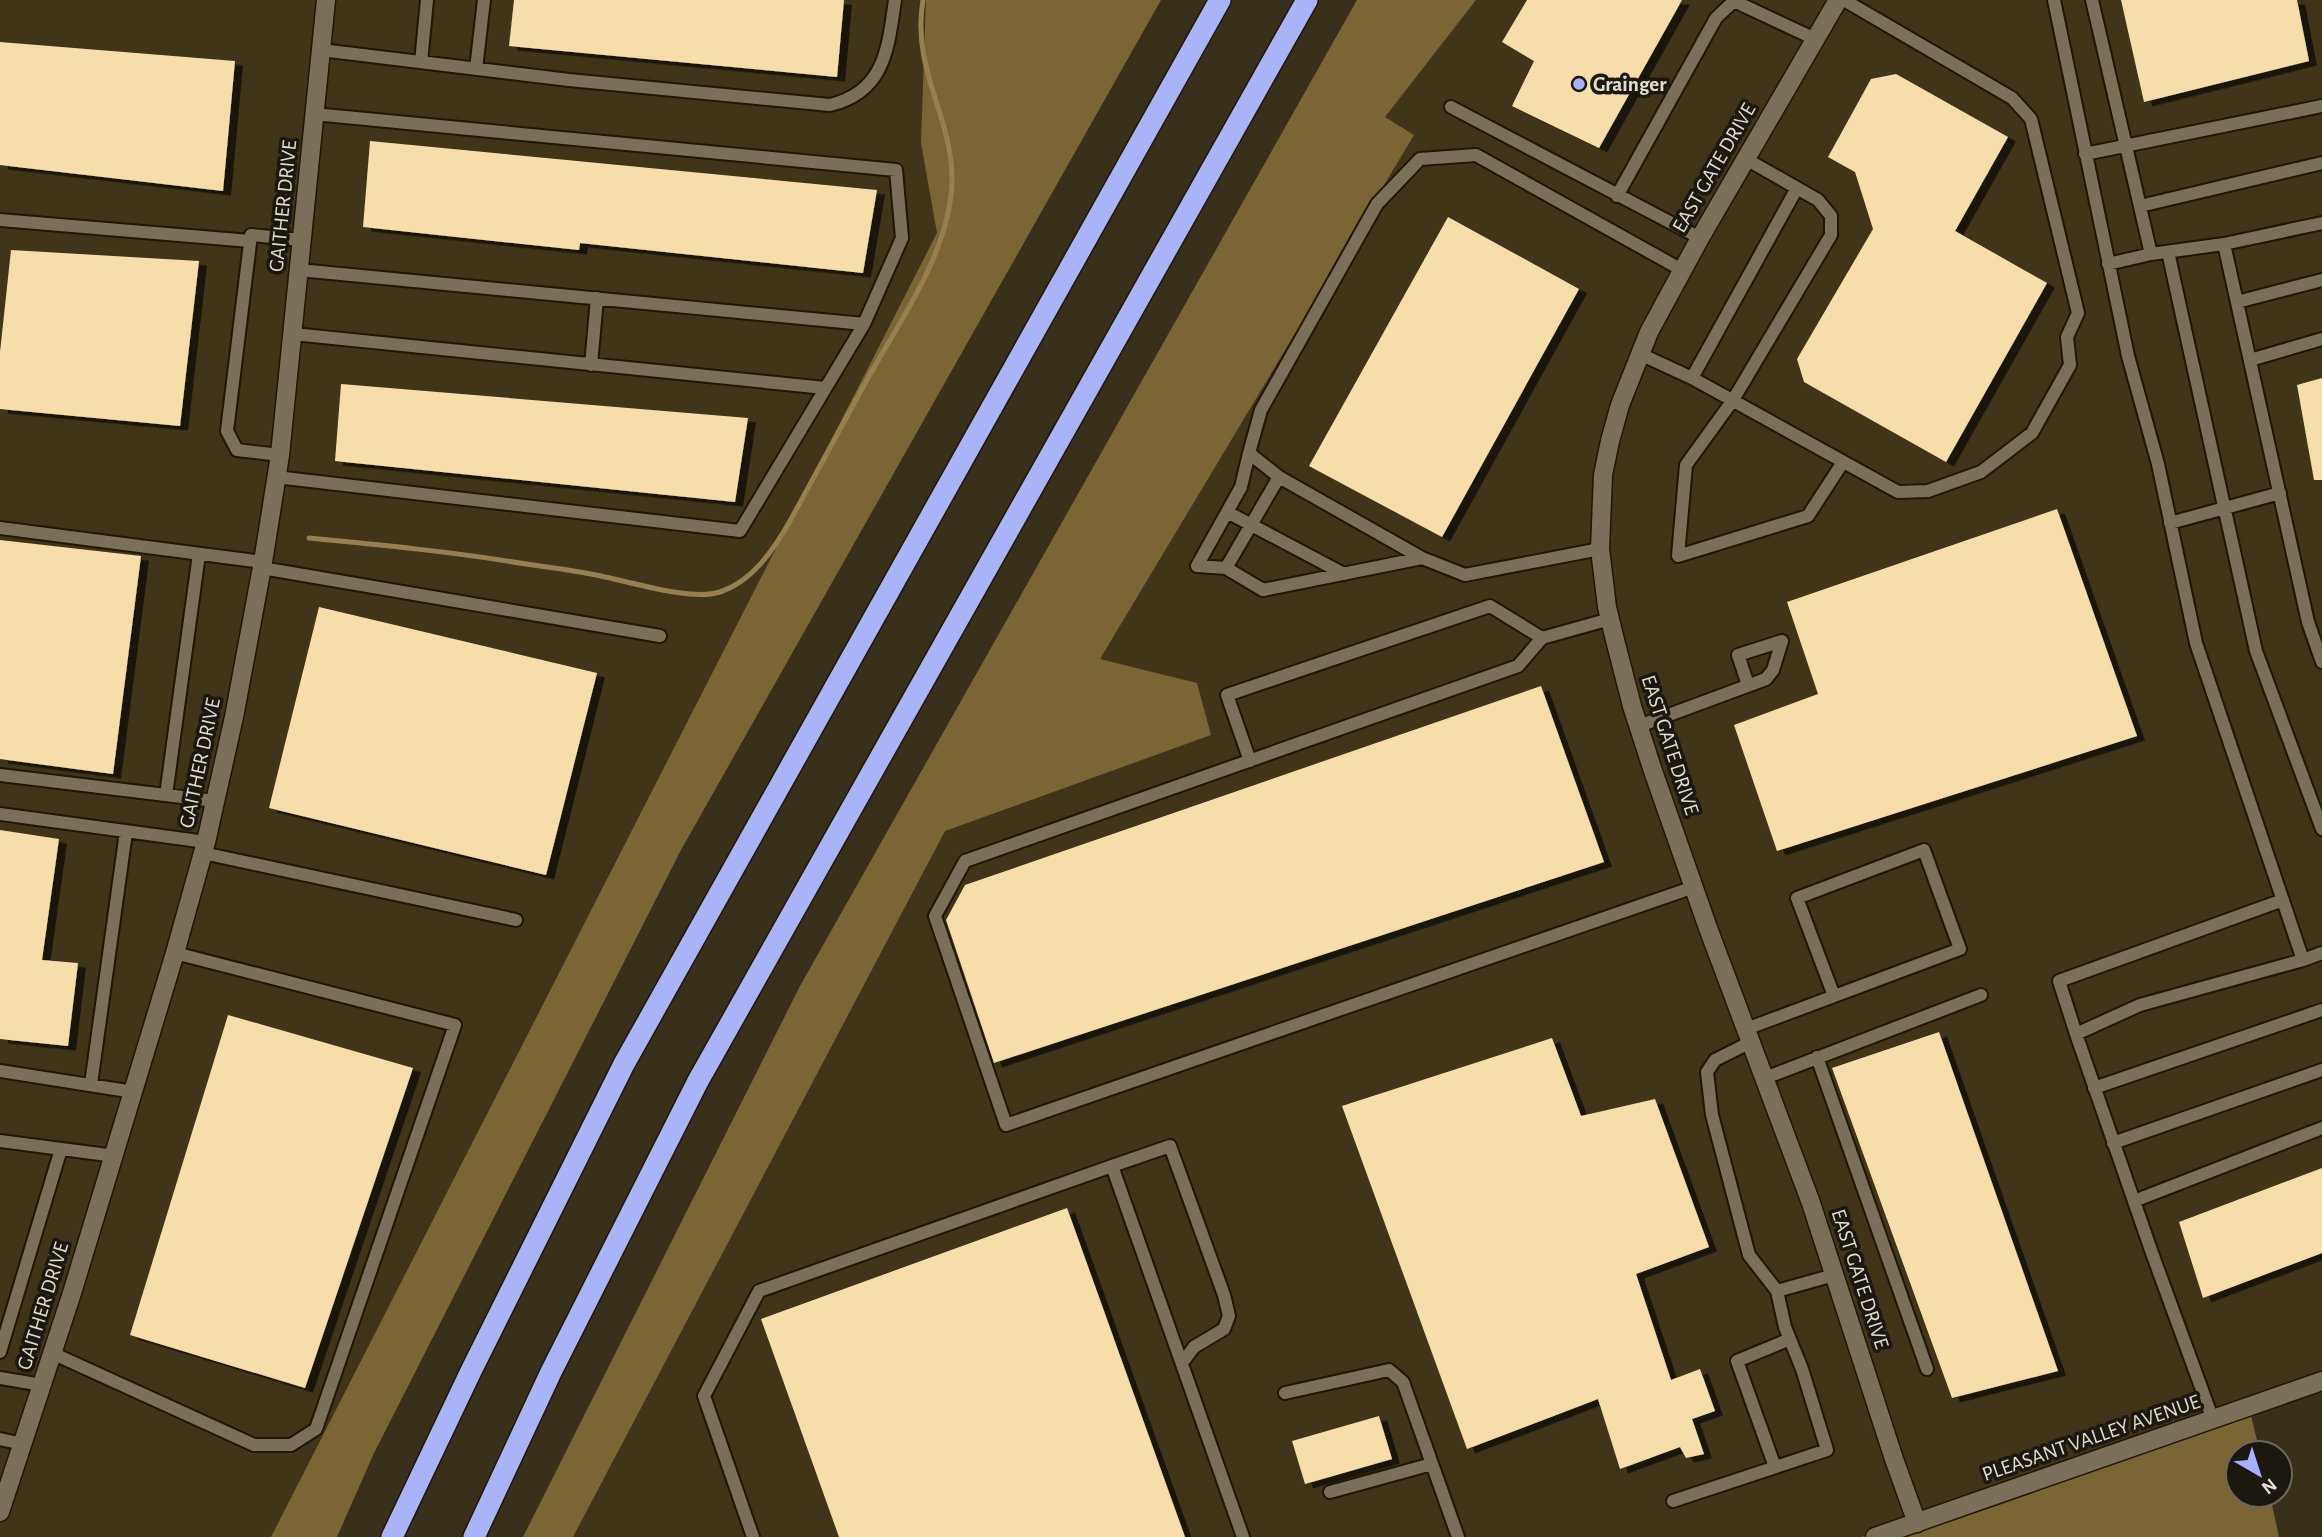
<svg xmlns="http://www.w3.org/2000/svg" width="2322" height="1537" viewBox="0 0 2322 1537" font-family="'Alegreya Sans',sans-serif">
<defs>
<filter id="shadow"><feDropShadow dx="8" dy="4.5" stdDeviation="0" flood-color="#0009"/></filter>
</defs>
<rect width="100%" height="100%" fill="#39301c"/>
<path fill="#403419" d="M0,0H1133L313,1537H0Z
M1410,0H2322V1386L1877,1537H573L1029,666Z"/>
<path fill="#7a6534" d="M926,0H1161L681,850L374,1453L337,1537H271L937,233L921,143Z
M1357,0H1476L1385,117L1414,135L1100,659L1197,683L1211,735L945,831L573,1537H523L800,986Z
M2248,1403L2260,1453H2238V1495H2270L2279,1537H1861Z"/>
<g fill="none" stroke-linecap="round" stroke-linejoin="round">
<path stroke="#96804f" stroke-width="5" d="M309,538C382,545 454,552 526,564C553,568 579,571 605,577C635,583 691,601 720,592C753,581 774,549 790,521C816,473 843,424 869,376C902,318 950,250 952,182C953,116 911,70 923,0"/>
</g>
<path fill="#f5deaa" filter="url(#shadow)" d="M514,0H844L837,77L509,46Z
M1527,0H1682L1599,148L1512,106L1534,61L1502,42Z
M2121,0H2297L2309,61L2144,102Z
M0,42L235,61L223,191L0,165Z
M1896,74L2008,137L1955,231L2047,283L1946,462L1804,382L1797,359L1873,229L1855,172L1828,157L1871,79Z
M370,141L877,190L863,273L580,243L579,250L363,227Z
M1448,217L1579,289L1442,537L1309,466Z
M11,250L199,261L180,426L0,409V352Z
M2322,378V480H2314L2297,385Z
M341,384L748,418L735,502L335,461Z
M2057,509L2137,736L1777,851L1734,725L1818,694L1787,602Z
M0,540L141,556L113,774L0,759Z
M319,607L597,673L546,875L269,808Z
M1541,686L1604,862L994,1063L946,920L965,885Z
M0,830L59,839L42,960L78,963L68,1046L0,1039Z
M228,1015L413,1068L305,1388L130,1335Z
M1939,1032L2058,1371L1952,1398L1832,1068Z
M1552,1038L1581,1116L1655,1099L1709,1247L1636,1274L1671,1380L1700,1369L1715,1411L1692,1419L1704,1454L1686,1458L1680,1447L1620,1469L1598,1399L1467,1449L1342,1106Z
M2322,1168V1253L2203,1298L2179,1222Z
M1067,1208L1185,1537H839L761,1319Z
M1379,1416L1392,1459L1305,1484L1292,1441Z"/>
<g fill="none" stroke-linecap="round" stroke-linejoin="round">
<defs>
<path id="lane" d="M2054,0L2128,356L2158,464L2196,643L2303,960L2322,953
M2092,0L2151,254L2224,244L2322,223
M321,50L569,80L830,105C885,92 888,48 895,0
M421,62L427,0
M476,69L484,0
M1451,107L1700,238
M2085,154L2322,106
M1746,159L1818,200L1831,216V235L1733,400L1686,465L1678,556L1808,516L1843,462
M1617,196L1716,18L1734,1L1815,39
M2140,206L2322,163
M0,220L250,241
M2224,244L2308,622L2322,662
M2168,252L2256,651L2322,829
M2108,264L2151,254
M299,270L864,324
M2237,302L2322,280
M293,334L825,388
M1640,354L1692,378L1898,492L1928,491L1981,472L2032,433L2070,365L2067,337L2078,313L2031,119L2012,98L1844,0
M2250,360L2322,339
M591,365L597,298
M1692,378L1797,188
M280,455L237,450L227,431L251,235L301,240
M276,477L740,531L864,324L902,238L896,170L314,114
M1279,477L1249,453L1261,410L1377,204L1420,159L1476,155L1682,270
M1227,512L1344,574
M2170,523L2280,493
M0,528L263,562
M1422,558L1279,477L1226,568L1263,590L1422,558L1465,575L1600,549
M262,568L660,636
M1226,568L1197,566L1241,487L1249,453
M1610,619L1542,638L1518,666L965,861L935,916L1006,1125L1694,887
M1639,726L1766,679L1773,670L1782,641L1738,655L1748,685
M1250,761L1227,695L1490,606L1542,638
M0,775L215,801
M166,795L199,554
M0,814L206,842
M203,853L516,920
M1746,1029L1960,949L1924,850L1797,898L1834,996
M2076,1034L2059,981L2283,900
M1751,1042L1715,1060L1707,1072L1712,1115L1749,1255L1777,1291
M1817,1057L1927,1369
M0,1071L134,1092
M1765,1078L1981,995
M91,1084L126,832
M2094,1088L2322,1010
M0,1141L115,1156
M2113,1143L2322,1070
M1112,1166L1170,1146L1224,1295L1229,1316L1224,1329L1194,1347L1182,1363
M2134,1201L2322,1128
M0,1352L61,1149
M52,1353L254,1445H291L316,1429L455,1025L175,953
M0,1378L42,1385
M1285,1393L1389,1370L1403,1382L1458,1537
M2213,1420L2152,1253L2076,1034L2140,1005L2303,960
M0,1439L23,1444
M1775,1467L1737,1361L1790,1339
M1330,1492L1432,1464
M1673,1501L1827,1450L1802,1369L1785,1327L1777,1291L1834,1275
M753,1537L704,1396L759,1291L1112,1166L1243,1537"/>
<path id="street" d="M1838,0L1700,238L1649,332L1620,405L1610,441L1603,475L1600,549L1607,607L1615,640L1632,706L1653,771L1708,928L1811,1203L1894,1459L1917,1523
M0,1512L72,1293L175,953L206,842L234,717L263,562L280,455L326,0"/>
<path id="secondary" d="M1875,1537L2322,1381"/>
<path id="highway" d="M392,1537L471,1371L624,1064L1220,0
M474,1537L551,1372L698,1081L1307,0"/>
</defs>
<use href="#lane" stroke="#201704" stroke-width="16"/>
<use href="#street" stroke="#201704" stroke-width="21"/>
<use href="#secondary" stroke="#201704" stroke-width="21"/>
<use href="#highway" stroke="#201704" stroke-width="24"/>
<use href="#lane" stroke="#7a705a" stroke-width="12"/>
<use href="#street" stroke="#7a705a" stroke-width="18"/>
<use href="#secondary" stroke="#7a705a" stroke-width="18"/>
<use href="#highway" stroke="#a9b4f8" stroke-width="21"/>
</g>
<circle fill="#a5b1fc" stroke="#1c180f" stroke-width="2.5" cx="1579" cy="84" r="7"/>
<g text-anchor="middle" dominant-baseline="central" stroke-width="7" stroke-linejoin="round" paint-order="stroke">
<g font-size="21" font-weight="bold" fill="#e2ddd0" stroke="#1c180f" text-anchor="start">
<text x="1593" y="84">Grainger</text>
</g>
<g font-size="21" fill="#e2ddd0" stroke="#1c180f">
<text transform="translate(1714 168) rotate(-60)">EAST GATE DRIVE</text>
<text transform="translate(283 206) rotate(-84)">GAITHER DRIVE</text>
<text transform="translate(1670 745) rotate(72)">EAST GATE DRIVE</text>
<text transform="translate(200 763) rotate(-78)">GAITHER DRIVE</text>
<text transform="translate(1860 1279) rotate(72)">EAST GATE DRIVE</text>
<text transform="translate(43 1306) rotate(-73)">GAITHER DRIVE</text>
<text transform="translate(2091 1438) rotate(-19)">PLEASANT VALLEY AVENUE</text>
</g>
</g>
<g transform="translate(2259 1474) rotate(141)"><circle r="33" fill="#1c180f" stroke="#6b675c" stroke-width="2"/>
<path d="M0-5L12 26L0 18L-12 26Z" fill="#a5b1fc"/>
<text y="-10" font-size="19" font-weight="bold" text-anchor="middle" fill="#e2ddd0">N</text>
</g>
</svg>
